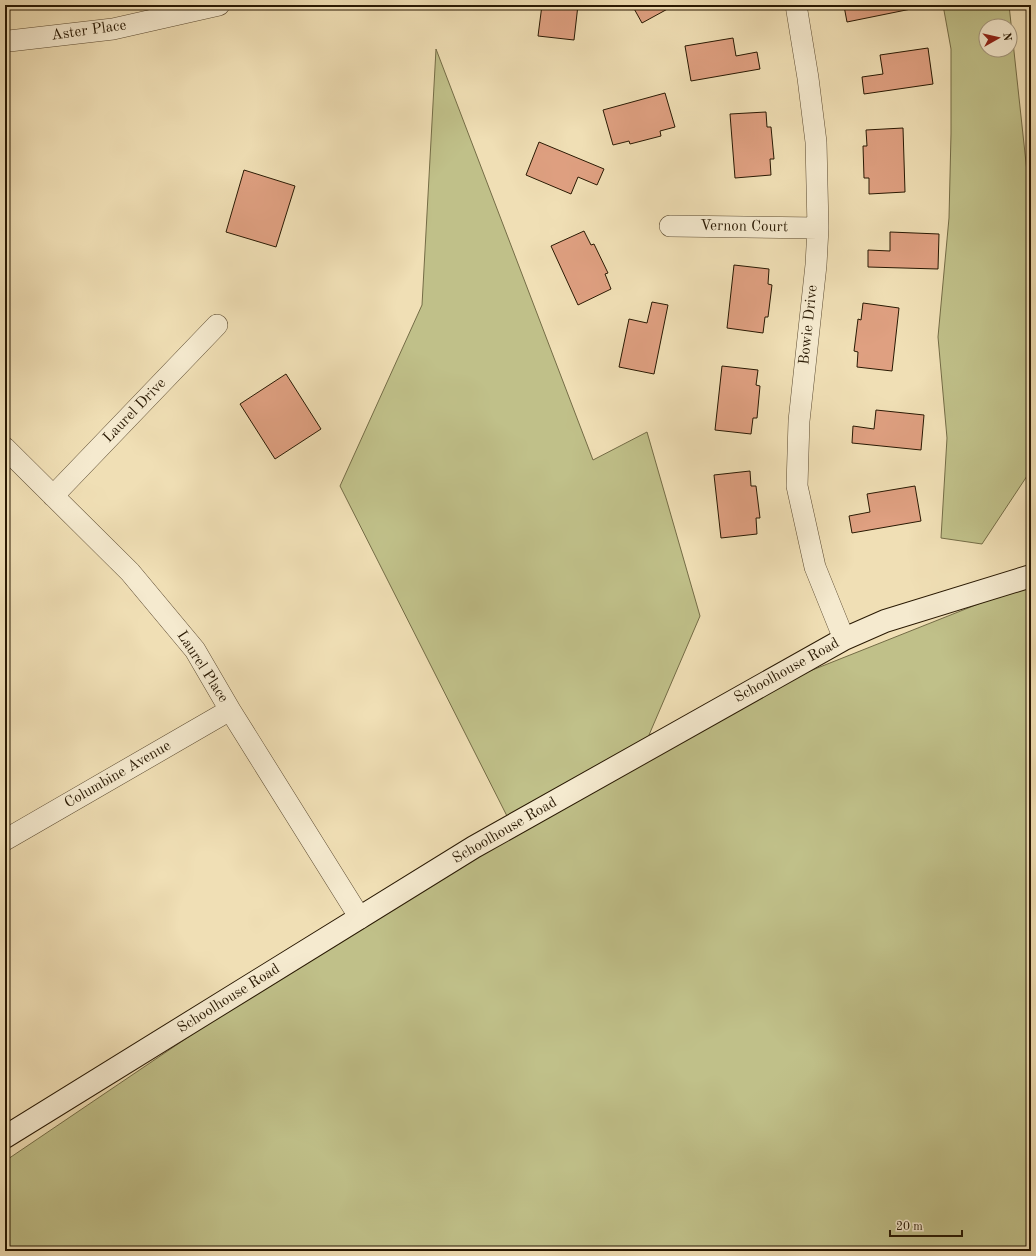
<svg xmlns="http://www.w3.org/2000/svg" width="1036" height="1256" viewBox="0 0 1036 1256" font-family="'Old Standard TT',serif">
<rect width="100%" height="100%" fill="#f0dfb5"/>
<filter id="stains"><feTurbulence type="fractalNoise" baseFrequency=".005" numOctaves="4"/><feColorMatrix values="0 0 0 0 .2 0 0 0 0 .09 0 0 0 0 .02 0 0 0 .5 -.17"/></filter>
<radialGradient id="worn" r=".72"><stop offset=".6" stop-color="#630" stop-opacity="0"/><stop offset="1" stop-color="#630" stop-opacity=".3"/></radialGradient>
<path fill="#c0c089" stroke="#746c46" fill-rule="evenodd" d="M943,5H1009L1031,209V470L982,544L941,538L947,438L938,337L949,218L951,134V49ZM986,26H1010V50H986Z
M436,49L593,460L647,432L700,616L649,735L1031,583V1251H5V1161L509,820L340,486L422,305Z"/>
<path fill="#dfa081" stroke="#291903" d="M542,5H578L574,40L538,36Z
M632,5H673V6L642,23Z
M847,5H915L916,8L847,22L844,6Z
M733,38L736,56L757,52L760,69L691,81L685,46Z
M928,48L933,84L864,94L862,77L883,74L880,55Z
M665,93L675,127L660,131L661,136L630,144L629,141L613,145L603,110Z
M766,112L767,127H771L774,159H770L771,175L735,178L730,114Z
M903,128L905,192L869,194V178H864L863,146H867L866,130Z
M539,142L604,169L597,185L578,177L571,194L526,175Z
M244,170L295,186L276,247L226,232Z
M584,231L591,245L594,244L608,273L605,274L611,289L578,305L551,246Z
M890,232L939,234L938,269L868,267V250L890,251Z
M734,265L769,269L768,284L772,285L768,317H765L763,333L727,328Z
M652,302L668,305L654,374L619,367L629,319L647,323Z
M863,303L899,308L892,371L857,367L858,352L854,351L858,319L861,320Z
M722,366L758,370L756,385L760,386L757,418H753L751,434L715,430Z
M286,374L321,429L275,459L240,404Z
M876,410L924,415L921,450L852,443L853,426L874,429Z
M750,471L751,486H756L760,518H756L757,534L721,538L714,475Z
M915,486L921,521L852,533L849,516L870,512L867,494Z"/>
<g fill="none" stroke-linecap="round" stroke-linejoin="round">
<defs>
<path id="street" d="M796,5L808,78L816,142L818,228L816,265L799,421L797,486L815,567L844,639
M5,41H9L113,29L219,5
M670,226L818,228
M5,448L130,572L195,650L230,710L360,918
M53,496L217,325
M5,840L230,710"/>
<path id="secondary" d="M5,1137L474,847L844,639L885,621L1031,576"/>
</defs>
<use href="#street" stroke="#5b4a30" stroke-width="22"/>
<use href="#secondary" stroke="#291903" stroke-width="24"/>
<use href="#street" stroke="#f5eacf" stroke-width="21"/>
<use href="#secondary" stroke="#f5eacf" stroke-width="22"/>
</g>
<g text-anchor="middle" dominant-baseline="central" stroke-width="3" stroke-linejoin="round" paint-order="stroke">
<g font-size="15" fill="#291903" stroke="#f5eacf">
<text transform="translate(89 31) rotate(-8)">Aster Place</text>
<text transform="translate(744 227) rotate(1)">Vernon Court</text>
<text transform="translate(809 325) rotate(-84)">Bowie Drive</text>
<text transform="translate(135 411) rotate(-46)">Laurel Drive</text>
<text transform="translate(202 667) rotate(57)">Laurel Place</text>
<text transform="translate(787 671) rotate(-29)">Schoolhouse Road</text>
<text transform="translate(118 775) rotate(-30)">Columbine Avenue</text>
<text transform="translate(505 831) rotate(-30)">Schoolhouse Road</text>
<text transform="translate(229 999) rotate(-32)">Schoolhouse Road</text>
</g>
</g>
<rect width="1036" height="1256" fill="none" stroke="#f0dfb5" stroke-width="20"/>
<rect x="6" y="6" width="1024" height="1244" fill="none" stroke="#291903" stroke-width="2"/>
<rect x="10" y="10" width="1016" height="1236" fill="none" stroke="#291903"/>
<g transform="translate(998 38) rotate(82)"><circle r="19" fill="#f5eacf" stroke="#a3967d"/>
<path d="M0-3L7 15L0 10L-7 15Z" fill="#8f2418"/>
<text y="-6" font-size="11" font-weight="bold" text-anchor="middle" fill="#291903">N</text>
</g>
<path d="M890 1230v6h72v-6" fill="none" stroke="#291903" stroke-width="2"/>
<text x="896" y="1230" font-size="12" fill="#291903" stroke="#f5eacf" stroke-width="3" paint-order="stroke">20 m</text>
<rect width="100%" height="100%" filter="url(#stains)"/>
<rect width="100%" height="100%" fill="url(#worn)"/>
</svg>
